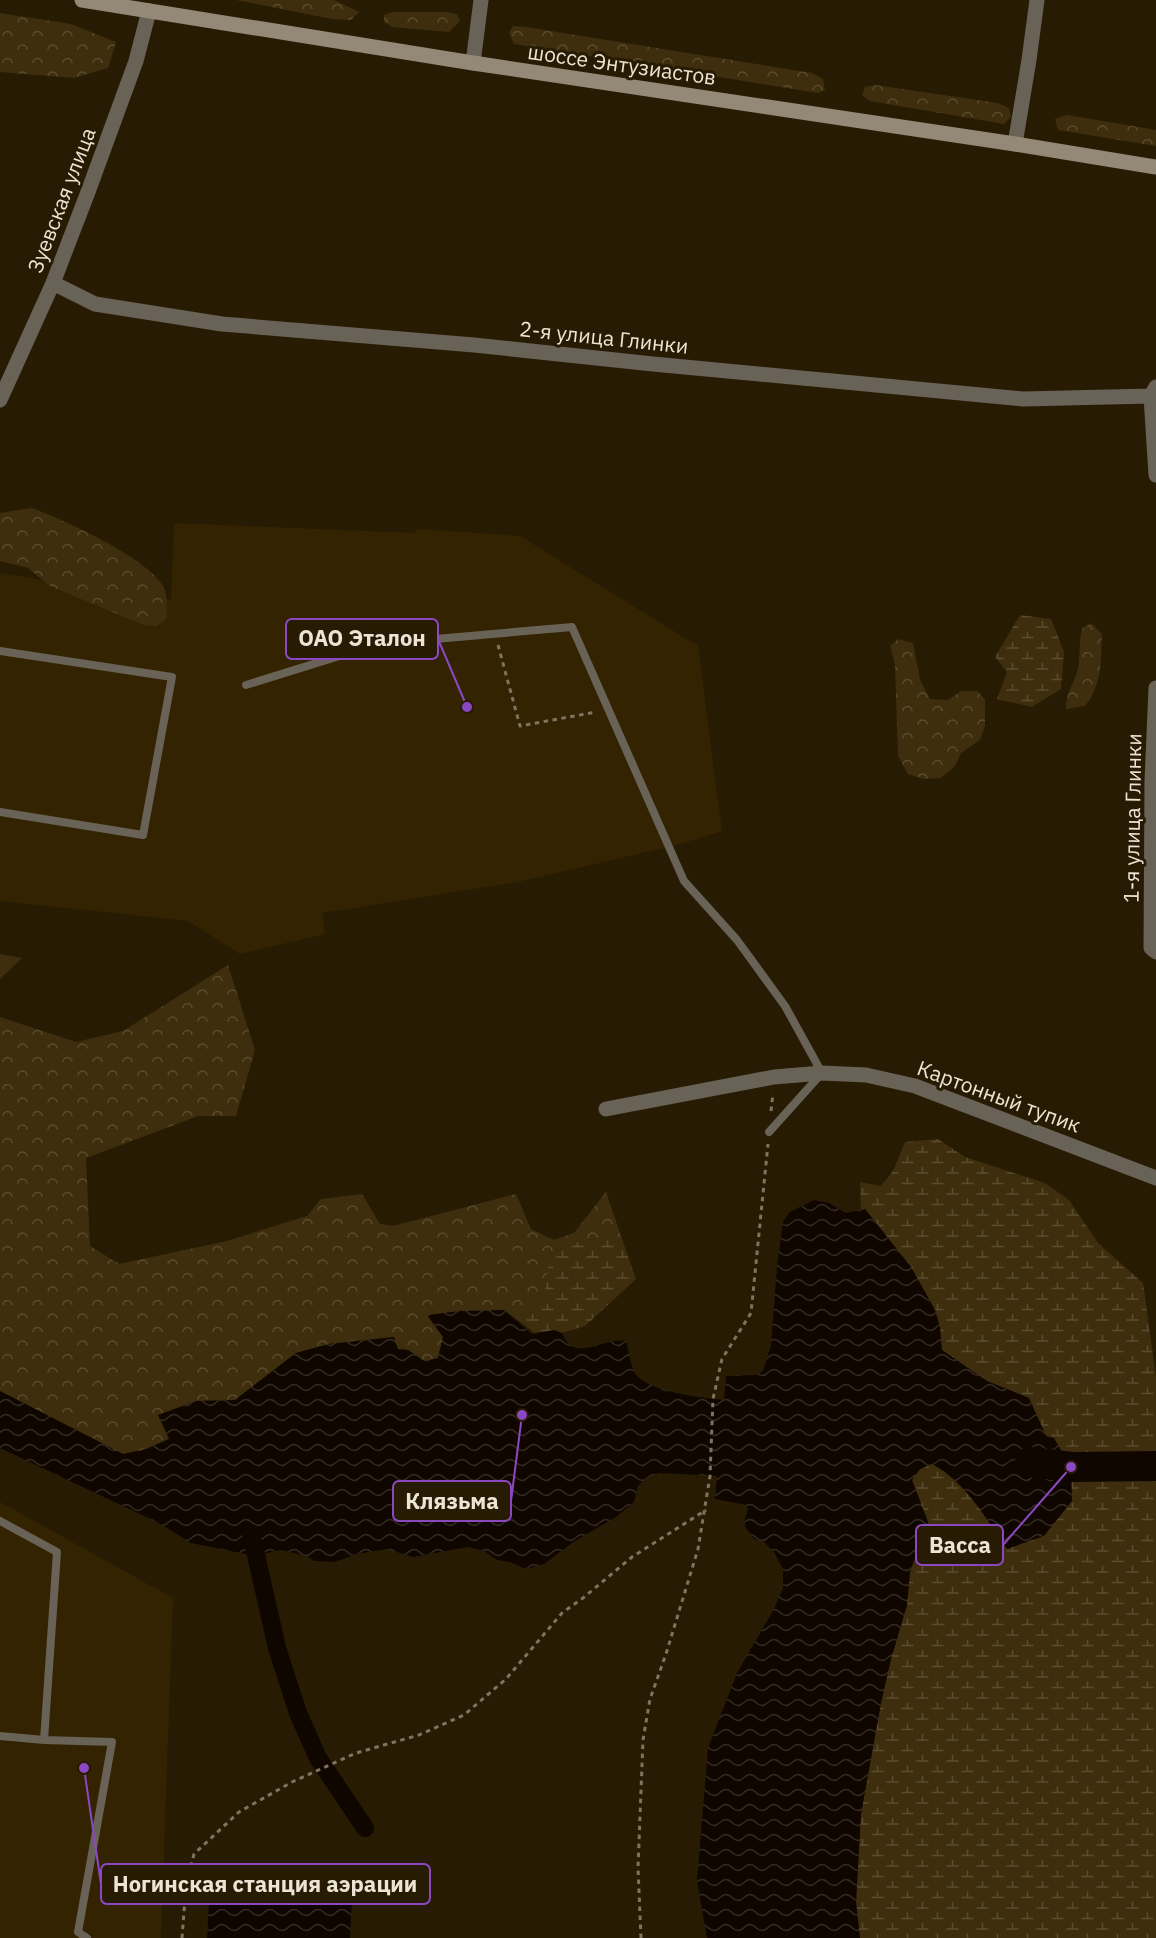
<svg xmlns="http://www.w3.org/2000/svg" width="1156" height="1938" viewBox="0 0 1156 1938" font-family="'IBM Plex Sans',sans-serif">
<defs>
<pattern id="forest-crowns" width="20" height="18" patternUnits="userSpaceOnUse" patternTransform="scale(1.5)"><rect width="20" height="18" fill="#3e2e0d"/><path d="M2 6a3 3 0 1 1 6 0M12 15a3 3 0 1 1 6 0" fill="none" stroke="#5a4c2f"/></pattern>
<pattern id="wetland-marsh" width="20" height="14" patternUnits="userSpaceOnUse" patternTransform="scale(1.5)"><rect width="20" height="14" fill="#3e2e0d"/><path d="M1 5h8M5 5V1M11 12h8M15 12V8" fill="none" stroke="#5a4c2f"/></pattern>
<pattern id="water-waves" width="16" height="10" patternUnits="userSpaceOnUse" patternTransform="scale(1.5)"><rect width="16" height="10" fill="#100600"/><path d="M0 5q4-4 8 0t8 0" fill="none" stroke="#332a24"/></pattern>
</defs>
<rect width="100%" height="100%" fill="#281b03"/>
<path fill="#332301" d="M174,523L414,533L419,529L520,536L698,646L722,831L681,844L518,882L322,913L325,934L240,954L188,921L0,901V573L171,600Z
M0,1502L173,1598L161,1938H0Z"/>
<path fill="url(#forest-crowns)" d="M236,0H334L359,12L351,20L332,19Z
M393,12H445L457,14L460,21L449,32L392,27L384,22V15Z
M0,13L71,24L116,42L108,68L74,78L0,72Z
M513,26L526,27L812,73L823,79L825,90L818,93L514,44L509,33Z
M875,85L998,103L1009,108L1011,117L1004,124L870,101L862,95L865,87Z
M1067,115L1156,130V146L1058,130L1055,119Z
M32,508C64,520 146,557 163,586C168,594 166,608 167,618C159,627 153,627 141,624L50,586L28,568L0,561V513Z
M1091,623L1102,634C1101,659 1102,686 1085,706L1066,709C1065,692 1077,680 1079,663C1080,652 1079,641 1082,629Z
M898,639L913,643L920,680L930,699L948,700L961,691H977L985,699V726L980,740L961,753L955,766L941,778L924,779L908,774L898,756L895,665L890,646Z
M0,954L22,958L0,979Z
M228,965L255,1050L236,1116H198L86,1158L90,1246L119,1264L227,1241L307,1216L321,1199L362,1194L380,1224L393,1226L516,1194L531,1229L554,1240L574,1233L606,1192L621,1236C596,1238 570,1240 550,1256L544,1301L532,1313L520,1315L504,1310L428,1316L443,1337L438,1358L425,1361L408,1350L397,1349L394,1337L329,1344L296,1353L235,1400L196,1401L159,1415L169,1439L146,1449L123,1454L0,1391V1017L76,1042L123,1031Z"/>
<path fill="url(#wetland-marsh)" d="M1020,615L1051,619L1064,652L1061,689L1032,707L997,699L1007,672L995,657Z
M938,1139L965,1157L1045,1183L1069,1200L1098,1243L1143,1283L1156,1377V1938H860L856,1902L861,1814L881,1703L891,1659L907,1605L910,1572L928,1522L912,1480L920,1469L932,1464L946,1472L963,1488L1046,1436L1029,1398L987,1381L942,1350L935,1310L911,1267L865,1209L861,1210L860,1182L881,1186L893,1171L905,1142Z
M621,1236L636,1279L585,1326L562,1333L554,1330L535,1333L504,1310C551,1324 543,1289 550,1256C570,1240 596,1238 621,1236Z"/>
<path fill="url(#water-waves)" d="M814,1200L829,1203L846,1213L865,1209L911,1267L935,1310L940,1327L942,1350L987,1381L1029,1398L1046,1436L1054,1438L1071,1467L1072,1501L1044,1536L1007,1549C986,1519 966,1482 932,1464L920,1469L912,1480L928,1522L910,1572L907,1605L891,1659L881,1703L861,1814L856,1902L860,1938H707L697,1881L708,1748L737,1673L774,1609L783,1588V1569L774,1552L764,1542L754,1539L746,1528L744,1521L748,1509L746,1505L715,1499L717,1476L659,1473L646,1478L638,1486L634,1502L616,1517L575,1541L544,1564L526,1569L510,1562L497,1560L484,1551L468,1547L413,1557L387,1549L357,1554L335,1562L314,1561L307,1556L281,1550L255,1556L191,1543L159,1523L0,1448V1391L123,1454L146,1449L169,1439L158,1415L196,1401L235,1400L296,1353L329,1344L394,1337L398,1349L408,1350L425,1361L438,1358L443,1337L427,1315L460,1311L504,1310L532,1334L554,1330L562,1333C574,1365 602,1337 626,1341C629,1351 630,1364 635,1373C647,1392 703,1398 724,1400L726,1376L757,1375L763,1371L771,1345L777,1267L783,1222L790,1212Z
M211,1872L353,1880L350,1938H207Z"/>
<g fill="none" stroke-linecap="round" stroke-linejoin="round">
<path stroke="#100600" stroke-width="18" d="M251,1533L277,1648L298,1713L318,1758L365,1828"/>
<path stroke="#100600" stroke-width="30" d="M1030,1462L1071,1467L1156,1466"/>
<path stroke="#7e7460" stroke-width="3" stroke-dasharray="4.5 4.5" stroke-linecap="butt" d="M498,645L520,726L596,712
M771,1111L773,1093
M182,1938L186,1885L194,1854L239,1812L292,1782L356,1753L419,1735L464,1715L506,1679L562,1613L583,1598L632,1557L706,1510
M641,1938L638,1868L643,1740L650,1699L666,1654L698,1549L710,1476L713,1399L722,1359L751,1313L768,1144"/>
<path stroke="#696257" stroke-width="8" d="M0,651L172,677L143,835L0,812
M246,685L378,644L572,627L684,881L737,940L785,1006L822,1073L769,1132
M0,1521L57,1552L44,1740L112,1742L78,1932L87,1938
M0,1736L44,1740"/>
<path stroke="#696257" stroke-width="15" d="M473,63L481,0
M1015,144L1029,60L1037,0
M53,283L95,304L222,324L474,345L653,364L1023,399L1151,396L1156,399
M1156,387L1151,396L1156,475
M0,400L53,283L88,192L136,61L149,11
M1156,688L1152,781L1151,948L1156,952
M606,1109L774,1077L822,1073L866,1075L915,1086L1156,1178"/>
<path stroke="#948977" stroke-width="15" d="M82,0L473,63L1015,144L1156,167"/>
</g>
<g text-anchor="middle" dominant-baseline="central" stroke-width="6" stroke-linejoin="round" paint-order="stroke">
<g font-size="21" fill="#ece4d5" stroke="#281b03">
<text transform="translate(622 64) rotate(8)">шоссе Энтузиастов</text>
<text transform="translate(61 200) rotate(-69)">Зуевская улица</text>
<text transform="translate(604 337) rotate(6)">2-я улица Глинки</text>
<text transform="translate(1132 818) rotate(-89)">1-я улица Глинки</text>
<text transform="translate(999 1096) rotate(20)">Картонный тупик</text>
</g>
</g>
<path fill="none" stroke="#8c48c2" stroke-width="2" d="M467 707L438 639M522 1415L511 1501M1071 1467L1003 1545M84 1768L101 1884"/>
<g fill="#8c48c2" stroke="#281b03" stroke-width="2">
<circle cx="467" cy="707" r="6"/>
<circle cx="522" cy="1415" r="6"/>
<circle cx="1071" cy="1467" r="6"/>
<circle cx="84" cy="1768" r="6"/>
</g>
<g fill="#281b03" stroke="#8c48c2" stroke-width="2">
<rect x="286" y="619" width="152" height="40" rx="6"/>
<rect x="393" y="1481" width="118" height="40" rx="6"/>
<rect x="916" y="1525" width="87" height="40" rx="6"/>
<rect x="101" y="1864" width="329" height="40" rx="6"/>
</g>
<g font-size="22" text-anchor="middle" font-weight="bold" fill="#ece4d5">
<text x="362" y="646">ОАО Эталон</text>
<text x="452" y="1509">Клязьма</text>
<text x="960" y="1553">Васса</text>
<text x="265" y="1892">Ногинская станция аэрации</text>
</g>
</svg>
